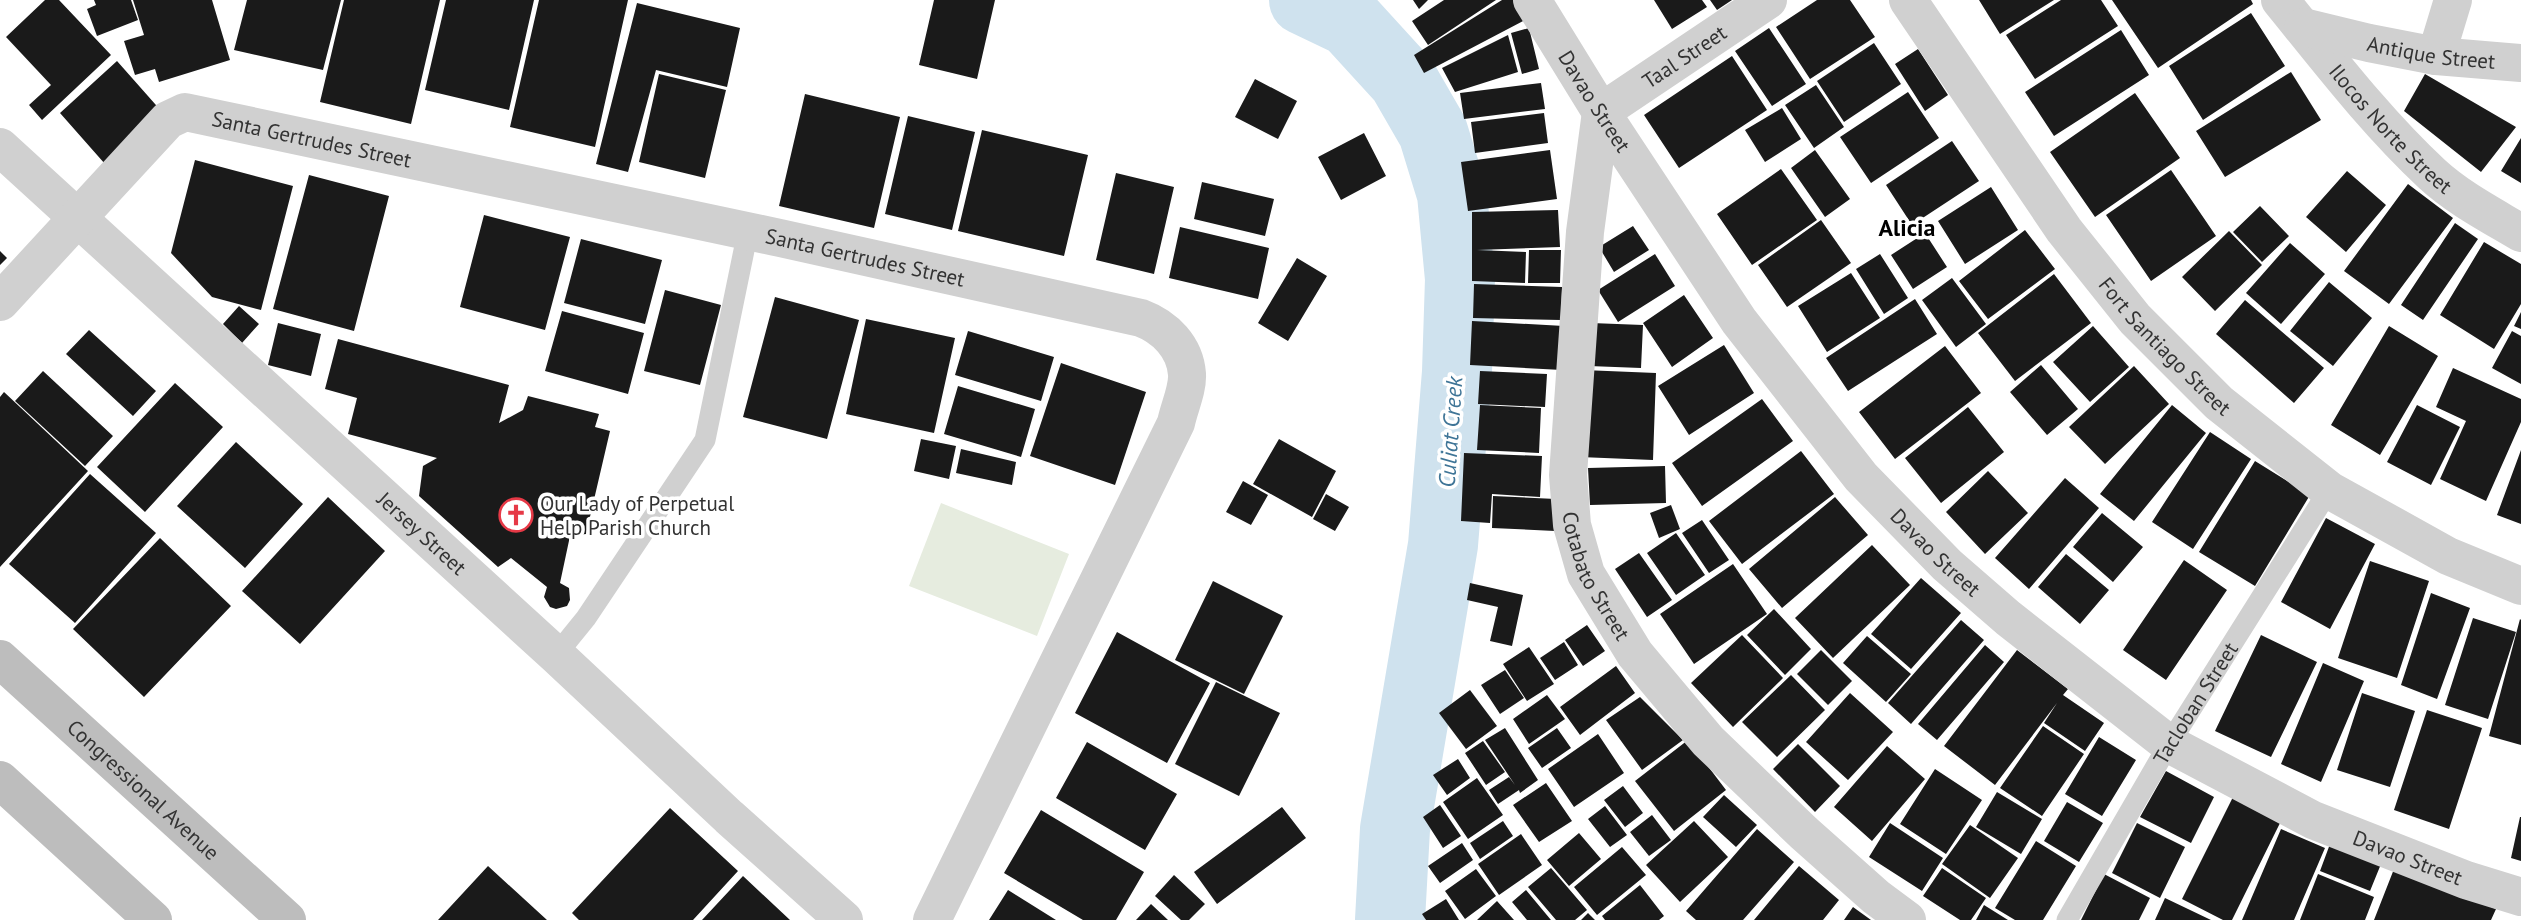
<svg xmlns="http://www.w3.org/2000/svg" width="2521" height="920" viewBox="0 0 2521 920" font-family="'PT Sans',sans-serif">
<rect width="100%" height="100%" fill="#fff"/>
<path fill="#e6ecdf" d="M941,503L1069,554L1037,636L909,586Z"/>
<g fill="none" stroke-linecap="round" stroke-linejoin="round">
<path stroke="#cfe2ee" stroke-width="70" d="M1304,0L1350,22L1403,80L1433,132L1452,194L1460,279L1457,372L1443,545L1395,829L1390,920"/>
</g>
<path fill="#1a1a1a" d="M45,0H59L111,55L42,120L29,105L51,85L6,37Z
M94,0H131L138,20L97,36L87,9L96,5Z
M133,0H212L230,60L159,82L155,69L135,75L124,41L144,35Z
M247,0H341L323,70L234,50Z
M344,0H440L411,124L320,102Z
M446,0H534L509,110L425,90Z
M539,0H628L595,147L510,127Z
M934,0H995L977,79L919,65Z
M1413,0H1428L1419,9Z
M1444,0H1496L1428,45L1412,21Z
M1502,0H1518L1529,18L1424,73L1414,55Z
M1654,0H1702L1707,7L1672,29Z
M1710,0H1732L1717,10Z
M1817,0H1850L1875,37L1810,79L1776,27Z
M1979,0H2054L2000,34Z
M2061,0H2101L2118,26L2035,79L2006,35Z
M2112,0H2251L2253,4L2158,68Z
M637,3L740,28L727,87L656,70L628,172L596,164Z
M2251,13L2285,66L2203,120L2169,66Z
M1529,28L1539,69L1522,74L1511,33Z
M1769,28L1806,84L1772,106L1735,51Z
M2121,30L2149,75L2054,136L2025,92Z
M1508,35L1518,72L1455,92L1442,68Z
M1874,43L1901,84L1844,122L1817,81Z
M1918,49L1948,95L1925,111L1895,64Z
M1732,56L1767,110L1679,168L1644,115Z
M117,61L163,113L105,164L60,113Z
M2291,72L2321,120L2225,177L2196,131Z
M659,74L726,90L705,178L639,162Z
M2425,74L2516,127L2481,172L2404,111Z
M1255,79L1297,101L1278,139L1235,117Z
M1541,83L1545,109L1464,119L1460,93Z
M1816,85L1844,127L1814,148L1785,105Z
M1908,92L1939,138L1871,183L1840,137Z
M2135,93L2180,158L2095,217L2050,152Z
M805,94L900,117L874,228L779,206Z
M1782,108L1801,139L1765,162L1745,130Z
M1544,113L1548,143L1475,153L1471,122Z
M908,116L975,132L952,230L885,214Z
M982,130L1088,155L1064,256L958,231Z
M1364,133L1386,176L1341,200L1318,157Z
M2521,138V183L2501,171Z
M1952,141L1979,181L1912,225L1886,185Z
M1550,150L1557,199L1468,211L1461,162Z
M1815,150L1850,199L1825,217L1791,168Z
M195,160L293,186L261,310L212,297L171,253Z
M1781,169L1817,220L1752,265L1717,214Z
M2171,170L2216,236L2151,281L2106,215Z
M2347,171L2386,205L2346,252L2306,217Z
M1116,173L1174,187L1154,274L1096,260Z
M309,175L389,196L354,331L273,309Z
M1202,182L1274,199L1265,236L1194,219Z
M2408,184L2453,218L2389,304L2344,271Z
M1991,187L2018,230L1965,264L1938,221Z
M2260,206L2289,236L2262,262L2233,232Z
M1558,210L1560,247L1477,250L1526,252L1525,283L1472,281V212Z
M484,215L570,237L545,330L460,307Z
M1821,220L1851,263L1787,307L1758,265Z
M2455,223L2478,239L2423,320L2401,305Z
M1633,226L1649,250L1614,272L1599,247Z
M1180,227L1269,248L1258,299L1169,278Z
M2025,230L2055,269L1988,319L1959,281Z
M2229,231L2262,265L2215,311L2182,277Z
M1925,233L1947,267L1913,289L1891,255Z
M581,239L662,260L645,324L564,303Z
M2484,242L2521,264V304L2494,349L2440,315Z
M2290,243L2325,274L2281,324L2246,293Z
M1529,250H1561L1560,283H1528Z
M0,251L7,258L0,265Z
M1655,254L1675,286L1618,322L1598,290Z
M1880,254L1908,298L1884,314L1856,269Z
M1297,258L1327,276L1288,341L1258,323Z
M1851,273L1880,318L1827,352L1798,306Z
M2054,274L2091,323L2015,381L1978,333Z
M1952,278L1986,324L1956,347L1922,300Z
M2329,282L2372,318L2333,366L2290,331Z
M1474,284L1562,287L1561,320L1473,318Z
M665,290L721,305L700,385L644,371Z
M1684,295L1713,338L1672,367L1643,323Z
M775,297L859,320L827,439L743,417Z
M1915,299L1937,334L1848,391L1826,358Z
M2245,300L2324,368L2294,403L2216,334Z
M239,306L259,324L242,343L223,324Z
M562,311L644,333L628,394L545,371Z
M2521,312V329L2514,326Z
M866,319L955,338L934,433L846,414Z
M1472,321L1564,326L1562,370L1470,365Z
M278,323L321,334L311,376L268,365Z
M1591,323L1643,325L1641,368L1589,366Z
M2093,326L2129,367L2090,402L2053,362Z
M2389,326L2438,356L2380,455L2331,425Z
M89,330L156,391L133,416L66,354Z
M968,331L1054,357L1041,401L955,375Z
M2512,331L2521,336V384L2492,368Z
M338,339L509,385L499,423L523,410L528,396L599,414L595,427L610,431L586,534L570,536L560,583L569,588L570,600L567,606L556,609L550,607L544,597L547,587L511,558L498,567L419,496L423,466L437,458L348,434L357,398L325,389Z
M1724,345L1754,393L1689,435L1658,386Z
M1945,346L1981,393L1895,459L1859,412Z
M1061,363L1146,392L1115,485L1030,456Z
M2041,365L2078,409L2047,435L2010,392Z
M2134,366L2169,404L2105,464L2069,427Z
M2453,368L2521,399V422L2486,501L2440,479L2466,421L2436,407Z
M1583,370L1656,373L1653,460L1580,457Z
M43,371L113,436L85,466L15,401Z
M1480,371L1547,374L1545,407L1478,404Z
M175,383L223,427L145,512L97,467Z
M958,386L1035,409L1021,457L944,434Z
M4,392L88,471L0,567V397Z
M1762,399L1793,441L1702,506L1672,463Z
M1480,405L1541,408L1539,453L1477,450Z
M2172,405L2206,433L2134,521L2100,494Z
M2417,405L2460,427L2431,485L2387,462Z
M1968,407L2004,452L1941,503L1905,458Z
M2210,432L2251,459L2193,549L2152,522Z
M921,439L956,446L949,479L914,471Z
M1279,439L1336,471L1312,517L1253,484Z
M236,442L303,504L245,568L177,506Z
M961,449L1016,462L1012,485L956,473Z
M2521,450V524L2497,515Z
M1801,451L1834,494L1742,564L1709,521Z
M1464,453L1542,456L1540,497L1492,494L1490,523L1461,521Z
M2255,461L2310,495L2255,586L2199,552Z
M1665,466L1666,503L1590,505L1588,468Z
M1988,471L2028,513L1985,554L1946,512Z
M90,474L156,533L75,623L9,564Z
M2065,478L2099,508L2029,589L1995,558Z
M1243,481L1268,495L1251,525L1226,512Z
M1326,494L1349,507L1335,531L1313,519Z
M1493,496L1556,499L1555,531L1492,528Z
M328,497L385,551L300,644L242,591Z
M1835,497L1868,535L1782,608L1749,569Z
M1671,505L1680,529L1659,538L1650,513Z
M2102,513L2143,547L2113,582L2073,547Z
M2326,518L2375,544L2330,629L2281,602Z
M1702,520L1729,560L1709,573L1682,533Z
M1676,533L1705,575L1676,595L1647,553Z
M160,538L231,606L144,697L73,629Z
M1872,545L1910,585L1833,658L1795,618Z
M1639,553L1672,600L1647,617L1615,569Z
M2066,554L2109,590L2080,624L2038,587Z
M2184,560L2227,590L2166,680L2123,650Z
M2370,561L2429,581L2397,678L2338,658Z
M1733,564L1767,614L1694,664L1660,614Z
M1921,578L1961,613L1911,669L1871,634Z
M1213,581L1283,616L1244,694L1175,660Z
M1470,583L1523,595L1512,646L1490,641L1498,607L1467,600Z
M2431,593L2470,608L2437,699L2401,685Z
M1774,609L1811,649L1785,675L1747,635Z
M2473,618L2516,632L2488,719L2445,705Z
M2520,619L2521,620V745L2489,736Z
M1961,620L1984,640L1911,724L1888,703Z
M1587,625L1605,651L1583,666L1565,640Z
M1117,632L1210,683L1167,763L1075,713Z
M1742,635L1783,678L1733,727L1691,683Z
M2261,635L2317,662L2271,757L2215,731Z
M1867,636L1911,674L1886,702L1843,663Z
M1564,642L1578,665L1555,680L1540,658Z
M1985,645L2004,662L1937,740L1918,724Z
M1529,647L1554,684L1527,701L1503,664Z
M1821,650L1852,681L1828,705L1797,674Z
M2017,650L2068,689L2063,695L2104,723L2085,751L2044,723L2057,703L1995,785L1944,746Z
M2323,663L2364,681L2321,782L2281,764Z
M1616,666L1635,693L1580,735L1560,707Z
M1505,670L1524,698L1500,714L1481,685Z
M1791,675L1825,710L1777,757L1742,722Z
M1216,682L1280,713L1239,796L1175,764Z
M1470,690L1497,726L1466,749L1439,713Z
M1850,693L1893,732L1848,780L1806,742Z
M2362,693L2415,711L2390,787L2337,770Z
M1547,695L1565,719L1529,744L1513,719Z
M1640,697L1683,740L1642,770L1606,720Z
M2427,710L2482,728L2449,829L2394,810Z
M2043,726L2084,754L2042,816L2000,788Z
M1505,728L1538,780L1520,793L1519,790L1498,804L1489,790L1509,777L1515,785L1485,740Z
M1557,728L1571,748L1542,768L1528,748Z
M1598,734L1624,773L1574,807L1548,769Z
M2099,737L2136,760L2102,816L2065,794Z
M1688,740L1726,790L1674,831L1635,781Z
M1483,741L1505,772L1486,785L1465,753Z
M1087,742L1177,794L1145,850L1056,798Z
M1798,744L1840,786L1815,812L1773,769Z
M1887,746L1925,779L1872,841L1834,807Z
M1458,759L1470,778L1447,795L1433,775Z
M1935,769L1982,800L1946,854L1900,824Z
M2166,771L2214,797L2191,843L2140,817Z
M1477,778L1503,815L1468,839L1443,802Z
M1546,783L1572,821L1539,842L1513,805Z
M1623,786L1643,813L1625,827L1604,800Z
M1997,792L2042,819L2021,854L1976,827Z
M1724,795L1757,825L1736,847L1703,817Z
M2233,797L2281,821L2232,920H2223L2182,899Z
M2067,802L2103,823L2079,862L2044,841Z
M1440,805L1461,836L1443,848L1423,817Z
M1605,806L1627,835L1610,847L1588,819Z
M1282,807L1306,838L1217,904L1194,872Z
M670,808L738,871L693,920H579L572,913Z
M1041,810L1144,872L1116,920H1083L1004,873Z
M1652,815L1671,840L1649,856L1630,832Z
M2520,817H2521V861L2511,858Z
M1503,821L1513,836L1480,859L1470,843Z
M1694,821L1728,857L1680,902L1646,865Z
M1890,823L1943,858L1922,891L1869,857Z
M2137,823L2185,847L2160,898L2112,873Z
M1970,825L2018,858L1990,898L1942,864Z
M1757,829L1794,862L1743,920H1696L1686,911Z
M2281,829L2325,848L2294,920H2242Z
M1579,833L1601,859L1569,886L1547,860Z
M1521,834L1542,865L1499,895L1478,864Z
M2036,841L2076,866L2043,920H2015L1995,908Z
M1462,843L1473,860L1440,883L1428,866Z
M2330,844L2381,864L2370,891L2320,871Z
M1622,847L1646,875L1597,915L1574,887Z
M488,866L547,920H438Z
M1799,866L1839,900L1823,920H1754Z
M1551,868L1587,910L1575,920H1556L1528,887Z
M1942,868L1986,898L1971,920H1960L1923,896Z
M1476,869L1496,896L1465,919L1445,891Z
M2394,869L2496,909L2491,920H2374Z
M2104,874L2150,898L2139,920H2081Z
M2318,874L2374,897L2365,920H2300Z
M1174,875L1205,904L1189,920H1181L1155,896Z
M743,876L790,920H702Z
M1640,885L1664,916L1659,920H1605L1602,916Z
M1008,890L1056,920H989Z
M1526,890L1551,920H1527L1512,902Z
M2165,898L2211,920H2155Z
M1446,899L1459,920H1426L1422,914Z
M1497,901L1514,920H1477Z
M1151,904L1168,920H1136Z
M1984,905L2008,920H1976Z
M1853,907L1871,920H1844Z
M1588,913L1595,920H1581Z"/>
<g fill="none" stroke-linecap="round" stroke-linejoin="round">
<g stroke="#d0d0d0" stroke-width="21">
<path d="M556,655L586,618L705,440L748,231"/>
<path id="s1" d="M2067,920L2169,744L2329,490"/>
</g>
<g stroke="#d0d0d0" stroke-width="38">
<path id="s2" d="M1532,0L1601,112L1739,321L1861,477L1947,565L2008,618L2169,744L2313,820L2466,880L2521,897"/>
<path id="s3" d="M1908,0L2064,230L2135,319L2219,403L2329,490L2448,556L2521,586"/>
<path id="s4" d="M2280,0C2328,59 2376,122 2432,174C2458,198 2491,215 2521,233"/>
<path id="s5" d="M2303,27L2369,43L2436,56L2521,63"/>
<path d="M2436,56L2453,0"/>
<path id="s6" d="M1601,112L1585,232L1568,475L1572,525L1586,574L1635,654L1708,741L1804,833L1876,897L1907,920"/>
<path id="s7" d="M1601,112L1768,0"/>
<path id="s8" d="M0,147L556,655L729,817L844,920"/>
<path id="s9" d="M0,302L168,120L185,112L780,238L1141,318C1165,327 1185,347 1187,374C1188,389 1179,408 1176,423L932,920"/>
</g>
<g stroke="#bdbdbd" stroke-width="38">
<path id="s10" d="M0,659L287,920"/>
<path d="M0,780L153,920"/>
</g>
</g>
<defs>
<symbol id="church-ring" viewBox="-11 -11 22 22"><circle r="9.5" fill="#fff" stroke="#e63946" stroke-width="1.5"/><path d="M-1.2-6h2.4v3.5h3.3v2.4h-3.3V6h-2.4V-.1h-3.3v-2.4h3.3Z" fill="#e63946"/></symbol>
</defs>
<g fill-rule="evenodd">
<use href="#church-ring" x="497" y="496" width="38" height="38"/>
</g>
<g text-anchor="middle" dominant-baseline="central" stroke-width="7" stroke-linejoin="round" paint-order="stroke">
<g font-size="21" fill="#333" stroke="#fff">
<text stroke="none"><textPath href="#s5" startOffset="131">Antique Street</textPath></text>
<text stroke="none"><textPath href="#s7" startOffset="100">Taal Street</textPath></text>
<text stroke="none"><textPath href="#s2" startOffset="119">Davao Street</textPath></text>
<text stroke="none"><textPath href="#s4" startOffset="170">Ilocos Norte Street</textPath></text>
<text stroke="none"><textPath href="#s9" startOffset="396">Santa Gertrudes Street</textPath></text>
<text stroke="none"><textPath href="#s9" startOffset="962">Santa Gertrudes Street</textPath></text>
<text stroke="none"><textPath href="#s3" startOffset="432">Fort Santiago Street</textPath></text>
<text stroke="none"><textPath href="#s8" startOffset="572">Jersey Street</textPath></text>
<text stroke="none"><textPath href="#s2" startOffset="686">Davao Street</textPath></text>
<text stroke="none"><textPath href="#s6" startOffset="471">Cotabato Street</textPath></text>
<text stroke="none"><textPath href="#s1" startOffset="252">Tacloban Street</textPath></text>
<text stroke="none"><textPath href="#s10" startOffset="194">Congressional Avenue</textPath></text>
<text stroke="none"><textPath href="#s2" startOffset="1253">Davao Street</textPath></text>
</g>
<g font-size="21" fill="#333" stroke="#fff" text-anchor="start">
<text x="540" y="503">Our Lady of Perpetual<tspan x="540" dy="24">Help Parish Church</tspan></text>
</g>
<g font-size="23" font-style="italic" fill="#3f7597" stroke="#fff">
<text transform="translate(1450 432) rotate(-86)">Culiat Creek</text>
</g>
<g font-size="24" font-weight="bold" fill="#000" stroke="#fff">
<text x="1907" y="227">Alicia</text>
</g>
</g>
</svg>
